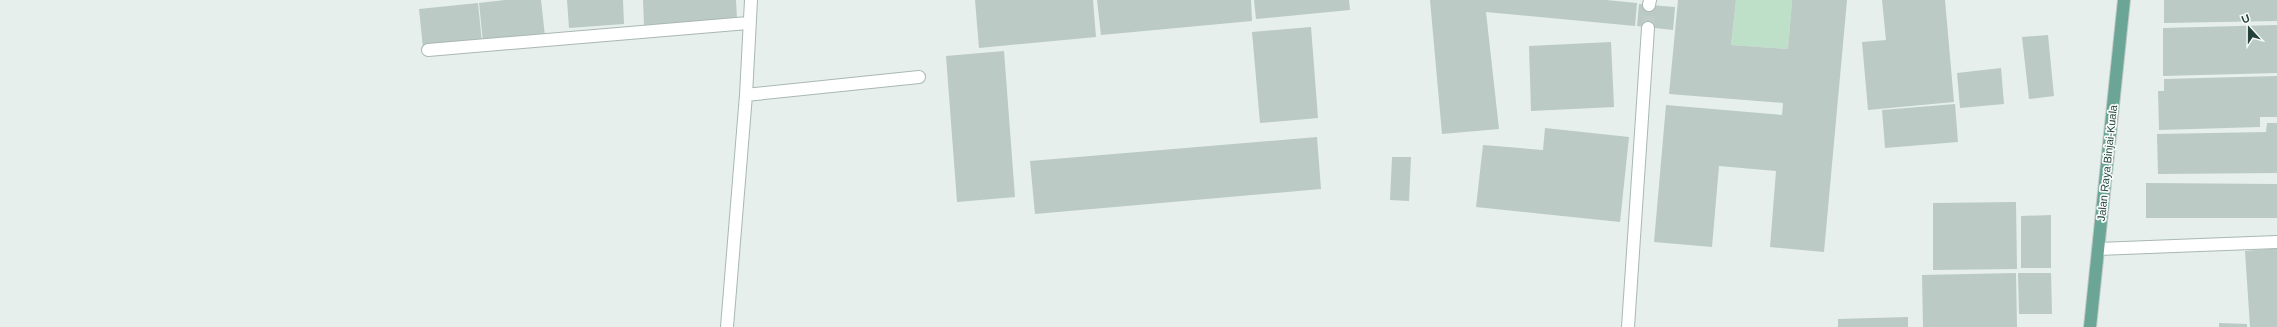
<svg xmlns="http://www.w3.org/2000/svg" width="2277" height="327" viewBox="0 0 2277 327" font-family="Helvetica,sans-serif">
<rect width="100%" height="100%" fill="#e6efeb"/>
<path fill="#bfe0c8" d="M1736,0H1792L1788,49L1731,45Z"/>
<path fill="#bbcac4" d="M505,0H541L545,36L483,42L479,3Z
M567,0H623L624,24L569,28Z
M643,0H736L737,19L644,25Z
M975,0H1093L1096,37L979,48Z
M1097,0H1251L1252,21L1101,35Z
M1254,0H1349L1350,10L1256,19Z
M1430,0H1606L1637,3L1635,26L1486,12L1499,129L1442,134Z
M1678,0H1736L1731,45L1788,49L1792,0H1847L1824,252L1770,247L1776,171L1719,166L1712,247L1654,242L1666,105L1782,115L1783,103L1669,94Z
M1882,0H1945L1954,102L1868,110L1862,42L1886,40Z
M2164,0H2277V21L2164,23Z
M478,3L482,43L423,48L419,9Z
M1639,4L1675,7L1673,30L1637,26Z
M2277,25V73L2163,76V28Z
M1311,27L1318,118L1260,123L1252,32Z
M2048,35L2054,96L2029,99L2022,37Z
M1611,42L1614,107L1531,111L1529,46Z
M1004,51L1015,197L957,202L946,56Z
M2001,68L2004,104L1960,108L1957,73Z
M2277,76V117H2260V127L2159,130L2158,91H2164V79Z
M1955,104L1958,142L1885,148L1882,110Z
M2267,123H2277V173L2158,174L2157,134L2266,132Z
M1545,128L1629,137L1620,222L1476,207L1483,145L1543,150Z
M1317,137L1321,189L1035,214L1030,161Z
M1392,157H1411L1409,201L1390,200Z
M2146,183L2277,184V218H2146Z
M2016,202L2017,269L1933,270V203Z
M2051,215V268H2021V216Z
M2277,248V327H2250L2245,251Z
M2016,273L2017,327H1923L1922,275Z
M2018,273H2051L2052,314H2019Z
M1908,317V327H1838V319Z
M2219,323L2247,324V327H2219Z"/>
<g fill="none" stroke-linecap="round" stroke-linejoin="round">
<path stroke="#bfccc8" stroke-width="12" stroke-dasharray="12 6" stroke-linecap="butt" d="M1648,28L1649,5"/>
<defs>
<path id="minor" d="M1649,5L1650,0
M428,50L748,23
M746,95L919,77
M2098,249L2277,242
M727,327L746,95L751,0
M1628,327L1648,28"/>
<path id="major" d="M2090,327L2124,0"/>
</defs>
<use href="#minor" stroke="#a8b8b2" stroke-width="14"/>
<use href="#major" stroke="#c2cac8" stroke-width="14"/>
<use href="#minor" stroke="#fff" stroke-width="12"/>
<use href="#major" stroke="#6aa596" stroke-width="12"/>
</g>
<g text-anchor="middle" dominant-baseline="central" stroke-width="3.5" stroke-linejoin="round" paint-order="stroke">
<g font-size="11" fill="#24423a" stroke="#f7fbf9">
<text transform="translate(2107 163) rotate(-84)">Jalan Raya Binjai-Kuala</text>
</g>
</g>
<g transform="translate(2249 28) rotate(339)" stroke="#f7fbf9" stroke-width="3" paint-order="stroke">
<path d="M0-3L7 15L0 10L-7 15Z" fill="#24423a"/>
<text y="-6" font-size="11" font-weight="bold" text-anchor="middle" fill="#24423a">U</text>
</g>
</svg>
